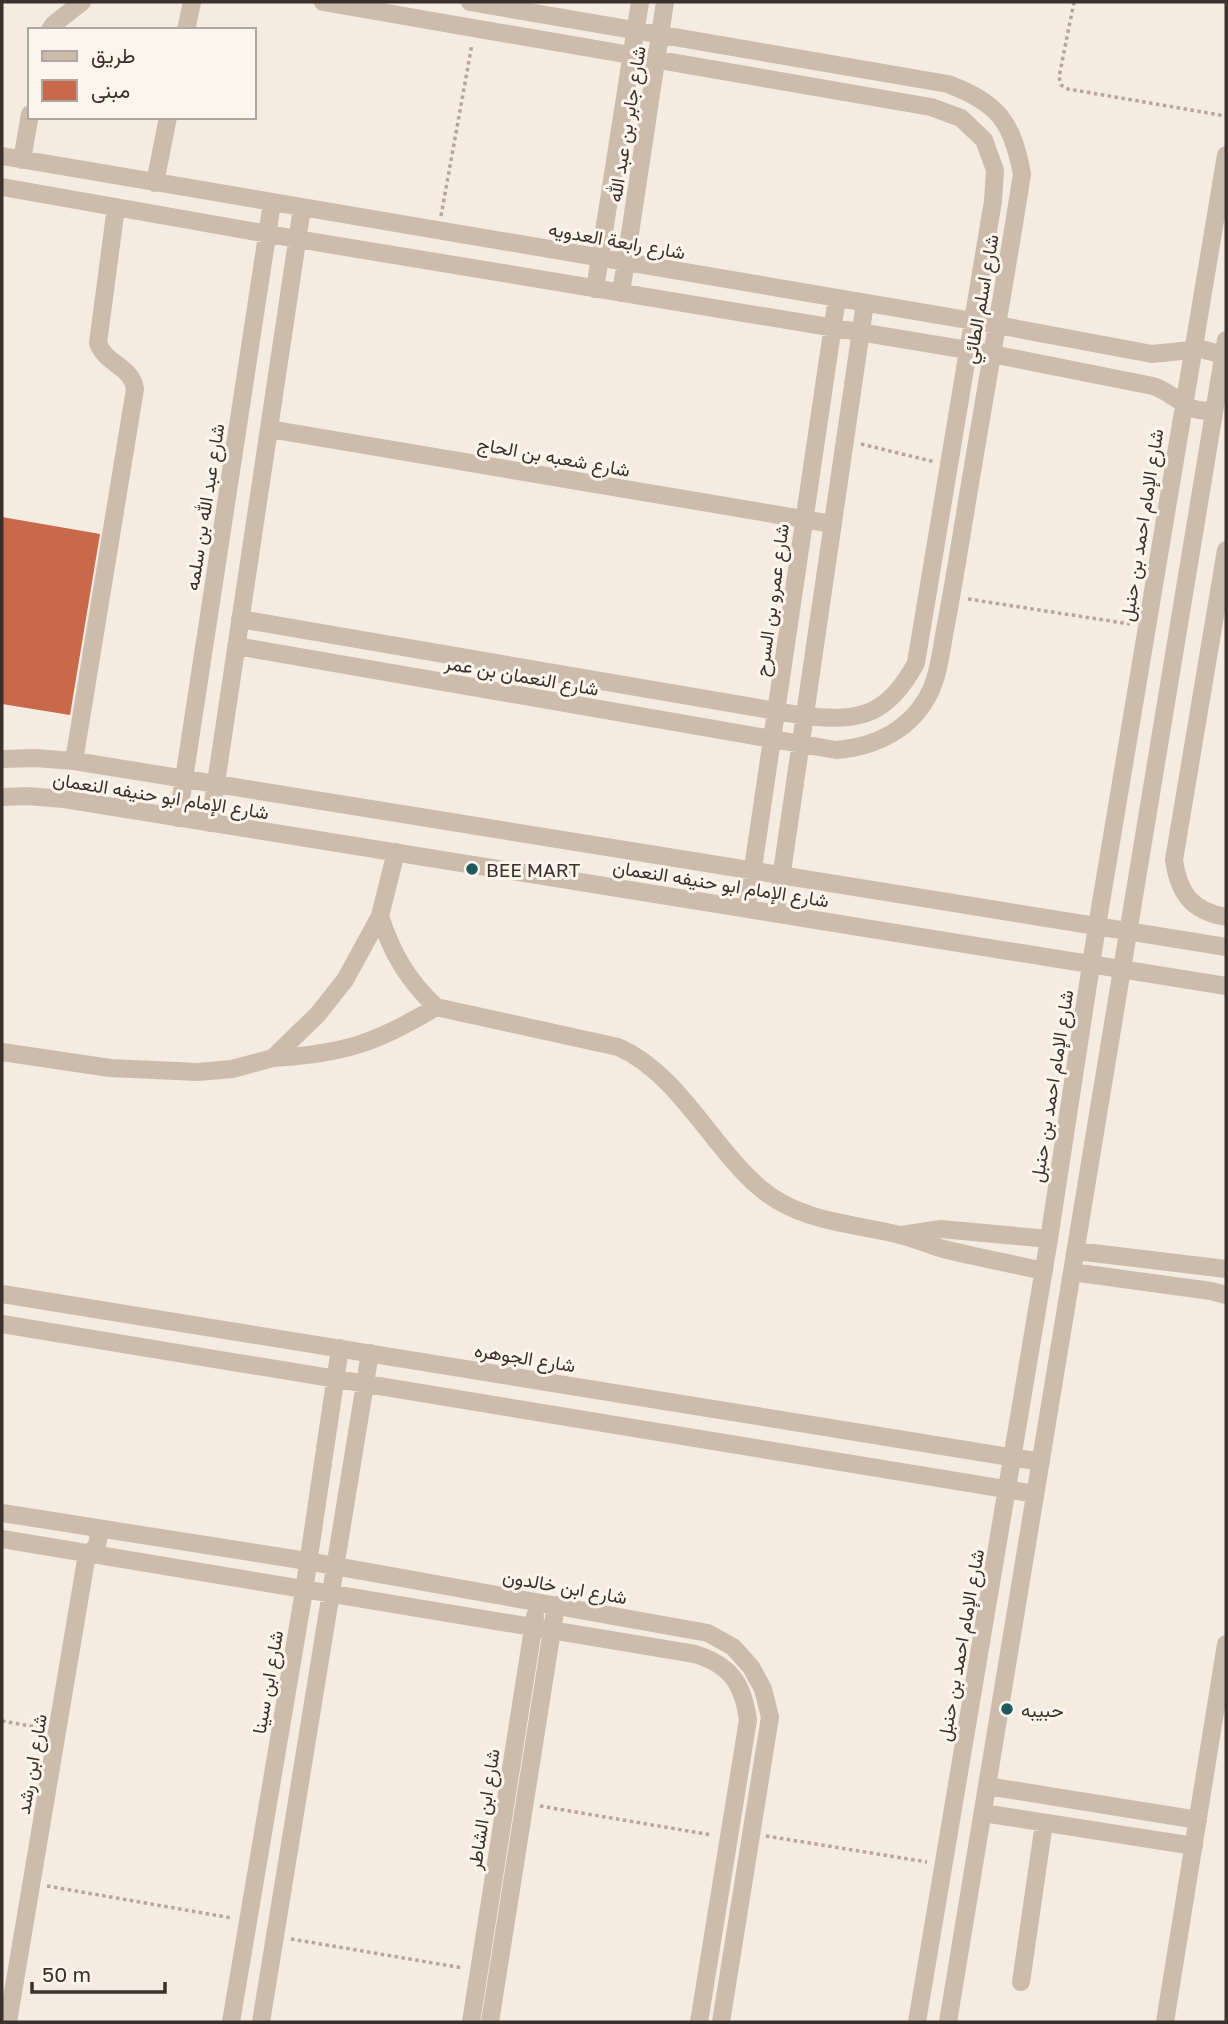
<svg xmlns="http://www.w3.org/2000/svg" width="1228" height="2024" viewBox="0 0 1228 2024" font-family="'Golos Text',Vazirmatn,sans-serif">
<rect width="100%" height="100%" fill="#f4ebe1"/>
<path fill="#c8694b" d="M2,517L100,534L70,715L2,704Z"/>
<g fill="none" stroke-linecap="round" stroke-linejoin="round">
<path stroke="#b9a596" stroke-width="3.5" stroke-dasharray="3.5 3.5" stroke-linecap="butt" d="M1074,2L1059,77L1061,85L1068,89L1226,116
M441,216L472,44
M861,444L935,462
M968,599L1130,624
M2,1721L42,1728
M540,1806L712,1835
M766,1836L927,1862
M47,1886L232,1918
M291,1939L463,1968"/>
<path stroke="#cdbbac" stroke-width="18" d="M50,30L54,24L82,2
M186,30L192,2
M2,156L997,325L1152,354L1201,349L1216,353L1223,358
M22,160L30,114
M155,183L168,117
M2,187L297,239L992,354L1153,386C1177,394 1190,417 1214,409
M595,289L640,2
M621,293L665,2
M269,429L833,524
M1226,550L1174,860C1179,894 1192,911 1226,917
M240,619L805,716C861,722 888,715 916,663L993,201L995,170L984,140L961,118L931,107L323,2
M236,646L836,750C876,747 912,729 930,692C939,673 941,651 945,630C952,593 958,557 964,520C983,404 1004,289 1022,174C1012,121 998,103 948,84L470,2
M2,759L35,758L74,761L1226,947
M74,761L135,389C132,366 106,365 98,343L116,207
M2,797L27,796L64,799L1226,986
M178,818L272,203
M210,823L302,208
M747,909L837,298
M776,913L865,303
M380,916C392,954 408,980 436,1007L618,1047C677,1072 711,1146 760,1188C800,1222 851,1223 900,1235C913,1238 927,1244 940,1248C974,1257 1009,1263 1044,1271
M2,1052L110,1068L198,1072L232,1069L273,1058L318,1014L345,980L380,916L396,852
M273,1058C343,1054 377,1043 436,1007
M902,1235L941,1229L1049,1239
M1076,1251L1226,1269
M1072,1272L1211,1291L1226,1295
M2,1294L1041,1462
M2,1324L1035,1494
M2,1513L307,1561L708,1633L733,1647L751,1667L763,1689L770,1717L721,2022
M2,1539L695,1654C730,1665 743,1683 748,1720L699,2022
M987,1786L1198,1820
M983,1813L1194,1846
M1021,1982L1044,1823
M8,2022L87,1554C98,1548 101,1539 96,1528
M231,2022L304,1591L340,1348
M261,2022L370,1353
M471,2022L535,1616
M490,2022L556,1605
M917,2022L1049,1239L1097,926L1226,155
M948,2022L1226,340
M1165,2022L1226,1644"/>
</g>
<g fill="#1f5a5e" stroke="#fbf5ee" stroke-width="2.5">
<circle cx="472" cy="869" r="7"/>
<circle cx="1007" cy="1709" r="7"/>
</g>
<g text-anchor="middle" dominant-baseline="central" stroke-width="6" stroke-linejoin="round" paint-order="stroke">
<g font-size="19" fill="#3b302b" stroke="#fbf5ee">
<text transform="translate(626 124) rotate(-81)">شارع جابر بن عبد الله</text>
<text transform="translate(617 240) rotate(10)">شارع رابعة العدويه</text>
<text transform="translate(980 299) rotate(-80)">شارع اسلم الطائي</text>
<text transform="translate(554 456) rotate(10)">شارع شعبه بن الحاج</text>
<text transform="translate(204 507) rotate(-81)">شارع عبد الله بن سلمه</text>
<text transform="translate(1141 525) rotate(-81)">شارع الإمام احمد بن حنبل</text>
<text transform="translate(771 600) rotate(-82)">شارع عمرو بن السرح</text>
<text transform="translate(522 675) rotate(10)">شارع النعمان بن عمر</text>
<text transform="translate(161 795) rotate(9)">شارع الإمام ابو حنيفه النعمان</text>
<text transform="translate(721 883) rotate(9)">شارع الإمام ابو حنيفه النعمان</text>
<text transform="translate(1051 1086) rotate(-81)">شارع الإمام احمد بن حنبل</text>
<text transform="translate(525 1357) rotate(9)">شارع الجوهره</text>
<text transform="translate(565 1586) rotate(10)">شارع ابن خالدون</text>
<text transform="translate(960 1645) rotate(-80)">شارع الإمام احمد بن حنبل</text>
<text transform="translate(267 1682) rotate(-80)">شارع ابن سينا</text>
<text transform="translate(31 1764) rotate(-80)">شارع ابن رشد</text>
<text transform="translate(483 1809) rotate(-81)">شارع ابن الشاطر</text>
</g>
<g font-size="19" fill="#3b302b" stroke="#fbf5ee" text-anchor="start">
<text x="486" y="869">BEE MART</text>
<text x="1021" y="1709">حبيبه</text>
</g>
</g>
<rect width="1228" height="2024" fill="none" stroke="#3b302b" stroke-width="7"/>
<rect x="28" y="28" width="228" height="91" fill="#fbf5ee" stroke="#aea6a0" stroke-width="2"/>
<rect x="42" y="51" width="35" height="10" fill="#cdbbac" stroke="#aea6a0" stroke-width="2"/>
<text x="91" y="63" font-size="21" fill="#3b302b">طريق</text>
<rect x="42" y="80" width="35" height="21" fill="#c8694b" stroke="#aea6a0" stroke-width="2"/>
<text x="91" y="98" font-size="21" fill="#3b302b">مبنى</text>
<path d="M32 1982v10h133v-10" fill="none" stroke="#3b302b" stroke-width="3.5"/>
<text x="42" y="1982" font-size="21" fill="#3b302b" stroke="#fbf5ee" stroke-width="5" paint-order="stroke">50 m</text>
</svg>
